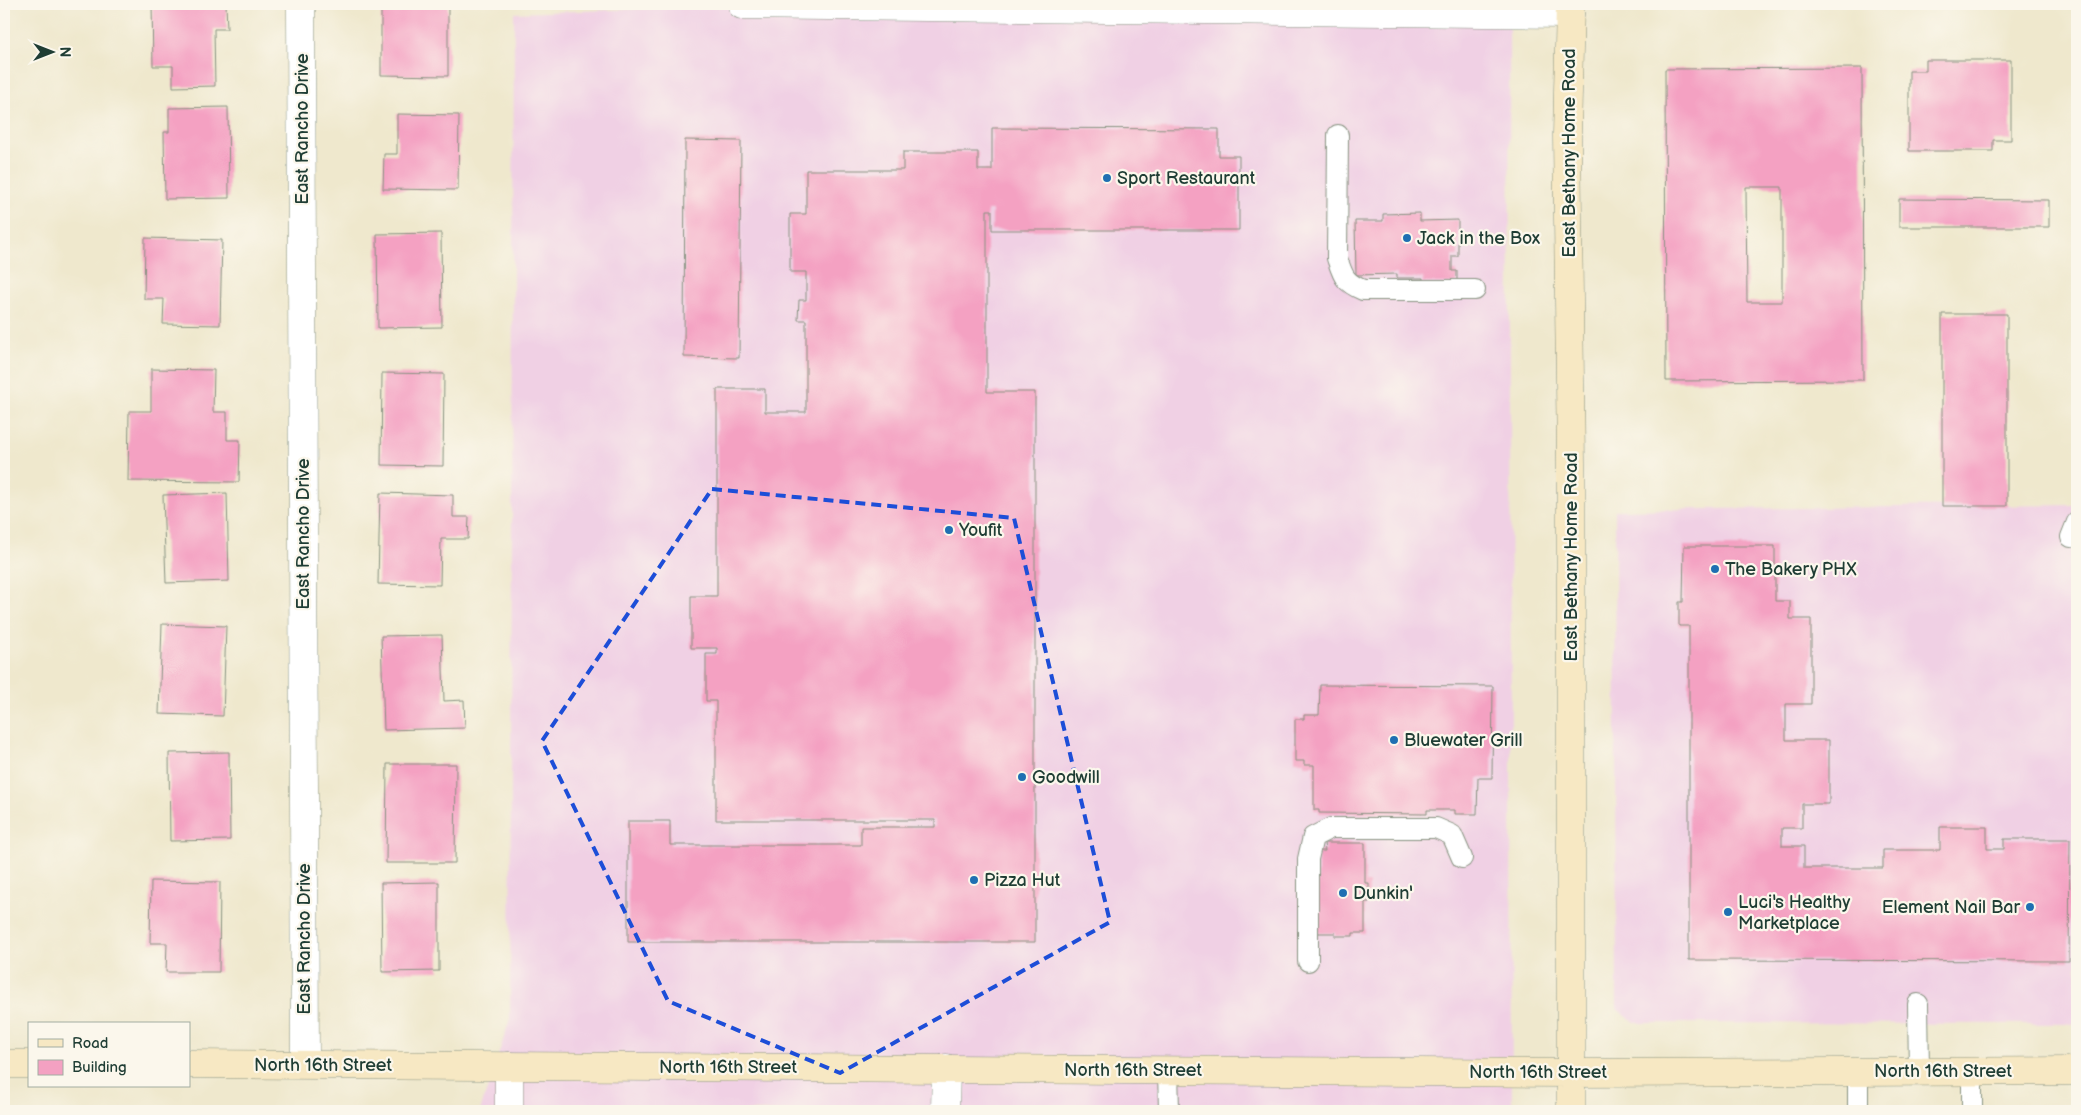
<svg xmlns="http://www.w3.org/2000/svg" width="2081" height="1115" viewBox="0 0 2081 1115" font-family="'Balsamiq Sans',sans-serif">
<rect width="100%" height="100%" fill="#fbf7ec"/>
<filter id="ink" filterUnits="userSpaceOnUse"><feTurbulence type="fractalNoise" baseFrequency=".02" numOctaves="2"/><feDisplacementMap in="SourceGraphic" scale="10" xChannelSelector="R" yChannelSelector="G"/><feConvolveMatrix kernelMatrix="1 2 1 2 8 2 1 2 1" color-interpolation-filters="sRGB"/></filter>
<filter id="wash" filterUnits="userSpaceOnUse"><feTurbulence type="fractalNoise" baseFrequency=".0096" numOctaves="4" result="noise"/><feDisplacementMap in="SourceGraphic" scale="20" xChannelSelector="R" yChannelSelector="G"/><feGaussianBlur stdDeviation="1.12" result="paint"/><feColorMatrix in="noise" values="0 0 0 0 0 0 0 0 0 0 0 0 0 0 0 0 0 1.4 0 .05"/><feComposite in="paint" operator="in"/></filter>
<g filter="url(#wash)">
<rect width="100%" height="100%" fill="#efe8cd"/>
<path fill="#f0d0e4" d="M805,4H1509L1512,1111H480L510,1019L514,13Z
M2077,505V1024L1635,1023L1617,1009L1615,510Z"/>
<g id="blocks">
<path fill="#f4a1c2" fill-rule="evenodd" d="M152,4H226L227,29H214L215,86L173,87V66H153Z
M381,4H448V76L381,75Z
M567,4H628V7L567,5Z
M1926,60H2011V140H1993V151H1909V71H1926Z
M1862,68L1863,380L1666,381L1665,69ZM1746,187H1782V302H1747Z
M228,107L229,198L165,199L164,132H169V108Z
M397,114L459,115L458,190L383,189L384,154H397Z
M992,128L1219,129V156H1239V230H992V210H987V392H1035V942H628V821H670V845H861V827H935V820H716V701H706V654H717V648H691V596H717V389H765V412H806V320H798L799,300H806V272H790V214H806V170H903V152H978V170H992Z
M685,140L741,141L739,358L684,357Z
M1899,199L2049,200V227H1899Z
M1420,213V221L1458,220V256H1452V271H1457V283H1423V278H1397V274L1356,275L1355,221H1383V214Z
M441,233L442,327L378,328L377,234Z
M145,238L222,240L220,325L163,324L164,299H144Z
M1942,314H2007V506H1942Z
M151,369L214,370L213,412H227V440H240L239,482L128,481L129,411H151Z
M382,373L444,374L443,466L381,465Z
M227,493L229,581L166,583L163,495Z
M380,493L453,495V517H469L468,539H441L440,585L378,584Z
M1684,546H1775V601H1790V619H1811V704H1786V740H1829V804H1802V828H1782V846H1804V868H1883V850H1940V827H1987V849H2004V839H2070L2069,961L1689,960V626H1679V602H1683Z
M162,624L226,626L223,716L159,714Z
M442,635L444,701L464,700L465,728L384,730L381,636Z
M1320,685L1493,686L1492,778H1478L1477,814H1455V810H1427V814L1319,813V810H1314V765H1304V761H1295V719H1304V715H1319Z
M229,752L230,840L170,841L169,753Z
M387,764H456L455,863H386Z
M1324,843H1365V883H1369V902H1365V933H1353V936H1335V933H1318V851H1325Z
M151,881L220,882L219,972H166L167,943H150Z
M439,882V971L382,972L381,883Z"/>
</g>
</g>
<g filter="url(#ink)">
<use href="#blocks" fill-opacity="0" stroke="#879280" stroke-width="1"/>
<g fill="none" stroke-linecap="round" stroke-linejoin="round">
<defs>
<path id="lane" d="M1338,135L1337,258C1343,276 1344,282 1363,290H1475
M2071,537L2077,522
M1308,961V859L1313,837L1331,828H1436L1452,835L1462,858
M1918,1004L1919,1071
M1168,1070L1169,1111
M1972,1071V1111
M1858,1072V1111"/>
<path id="street" d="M301,4L305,1064
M742,5L1570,14
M509,1066V1111
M945,1111L946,1068"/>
<path id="secondary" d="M1570,4L1567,135L1571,463V1111
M4,1064H29
M189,1064L1571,1073L2077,1071"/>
</defs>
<use href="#lane" stroke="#879280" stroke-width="22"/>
<use href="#street" stroke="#879280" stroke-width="29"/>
<use href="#secondary" stroke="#879280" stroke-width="29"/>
<use href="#lane" stroke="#fff" stroke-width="20"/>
<use href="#street" stroke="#fff" stroke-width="28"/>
<use href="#secondary" stroke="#f7e8c3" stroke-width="28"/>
</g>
</g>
<path fill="none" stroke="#1d4ed8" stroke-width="4" stroke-dasharray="10 6" stroke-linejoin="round" d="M712,489L1014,518L1110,922L840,1073L668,1001L542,741Z"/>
<g fill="#1f6fb2" stroke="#fbf7ec" stroke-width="2">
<circle cx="1107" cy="178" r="5"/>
<circle cx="1407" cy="238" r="5"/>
<circle cx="949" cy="530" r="5"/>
<circle cx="1715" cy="569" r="5"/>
<circle cx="1394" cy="740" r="5"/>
<circle cx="1022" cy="777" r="5"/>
<circle cx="974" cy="880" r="5"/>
<circle cx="1343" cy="893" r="5"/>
<circle cx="2030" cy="907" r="5"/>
<circle cx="1728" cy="912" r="5"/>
</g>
<g text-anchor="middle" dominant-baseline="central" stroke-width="4.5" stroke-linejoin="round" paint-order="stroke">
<g font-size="18" fill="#1f3d34" stroke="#fbf7ec">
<text transform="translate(302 129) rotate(-90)">East Rancho Drive</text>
<text transform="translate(1569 153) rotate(-90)">East Bethany Home Road</text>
<text transform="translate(303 534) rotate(-90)">East Rancho Drive</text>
<text transform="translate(1571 557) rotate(-90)">East Bethany Home Road</text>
<text transform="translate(304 939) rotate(-90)">East Rancho Drive</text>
<text x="323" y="1065">North 16th Street</text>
<text x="728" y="1067">North 16th Street</text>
<text x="1133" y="1070">North 16th Street</text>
<text x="1943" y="1071">North 16th Street</text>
<text x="1538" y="1072">North 16th Street</text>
</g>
<g font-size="18" fill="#1f3d34" stroke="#fbf7ec" text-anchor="start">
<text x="1117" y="178">Sport Restaurant</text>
<text x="1417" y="238">Jack in the Box</text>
<text x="959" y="530">Youfit</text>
<text x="1725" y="569">The Bakery PHX</text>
<text x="1404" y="740">Bluewater Grill</text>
<text x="1032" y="777">Goodwill</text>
<text x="984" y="880">Pizza Hut</text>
<text x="1353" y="893">Dunkin'</text>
<text x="1738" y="902">Luci's Healthy<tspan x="1738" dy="21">Marketplace</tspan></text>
<text x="2020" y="907" text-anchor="end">Element Nail Bar</text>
</g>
</g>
<rect width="2081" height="1115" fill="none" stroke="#fbf7ec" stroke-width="20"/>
<rect x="28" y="1022" width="162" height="65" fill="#fbf7ec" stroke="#a3ada2"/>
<rect x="38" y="1039" width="25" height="8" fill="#f7e8c3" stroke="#a3ada2"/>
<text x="72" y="1048" font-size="15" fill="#1f3d34">Road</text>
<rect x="38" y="1060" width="25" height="15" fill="#f4a1c2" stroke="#a3ada2"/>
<text x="72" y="1072" font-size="15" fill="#1f3d34">Building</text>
<g transform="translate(52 52) rotate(90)" stroke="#fbf7ec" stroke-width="4" paint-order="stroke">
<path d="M0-4L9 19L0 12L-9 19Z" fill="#1f3d34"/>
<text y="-8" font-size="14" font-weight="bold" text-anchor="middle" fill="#1f3d34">N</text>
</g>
</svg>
